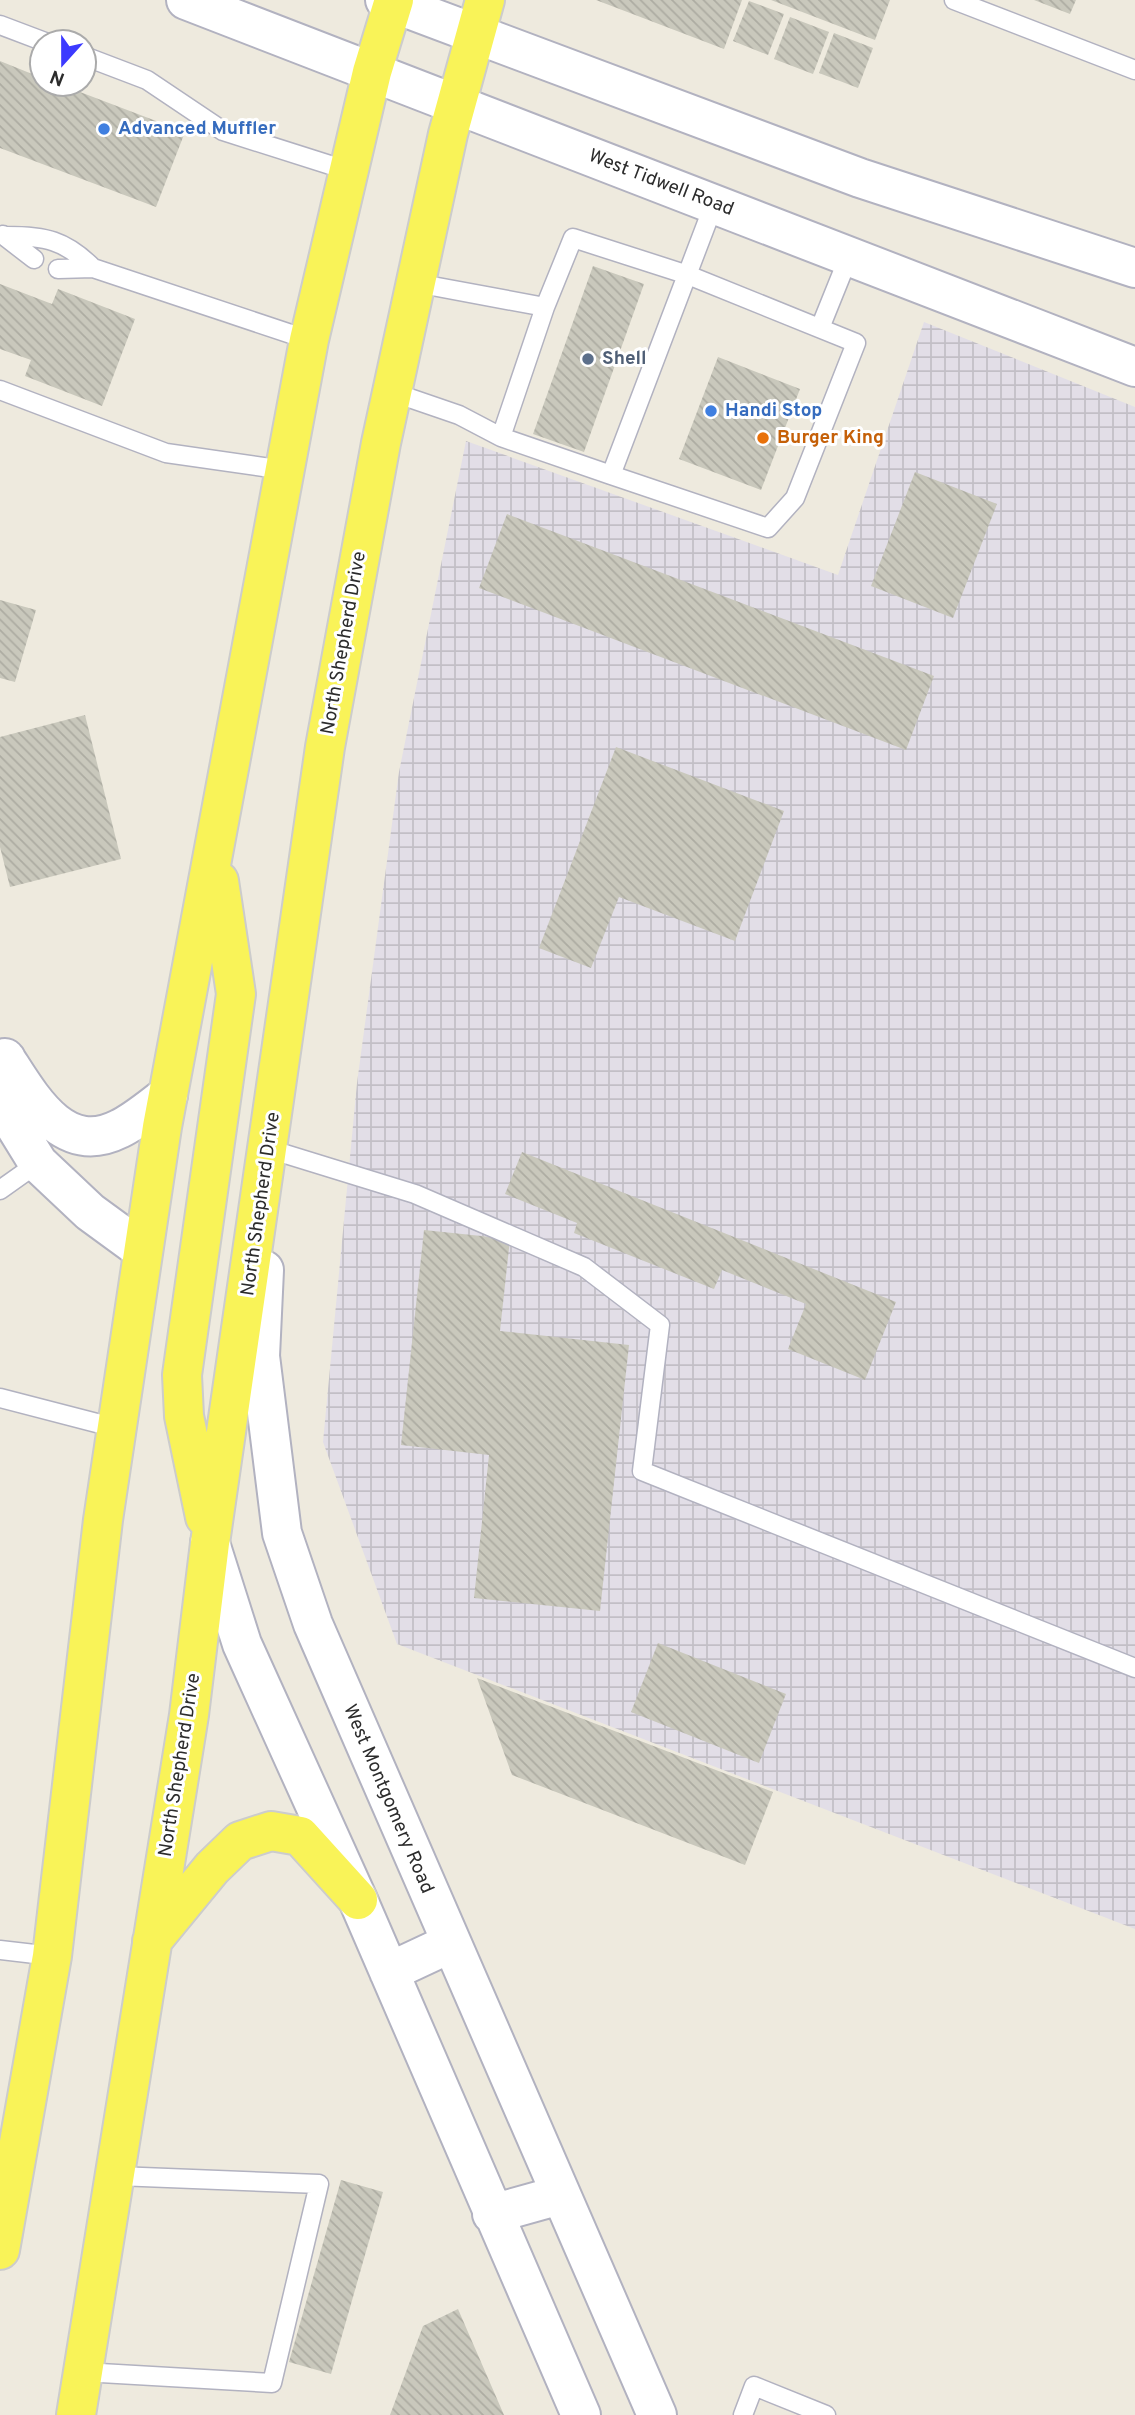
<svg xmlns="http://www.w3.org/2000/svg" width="1135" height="2415" viewBox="0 0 1135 2415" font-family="Overpass,sans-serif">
<defs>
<pattern id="industrial-grid" width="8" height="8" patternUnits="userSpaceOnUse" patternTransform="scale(1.75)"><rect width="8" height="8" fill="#e2dee7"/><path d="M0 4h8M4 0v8" fill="none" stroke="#c2bfc6"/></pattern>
<pattern id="building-back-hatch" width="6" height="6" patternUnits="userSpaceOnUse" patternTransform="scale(1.75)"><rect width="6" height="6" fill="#c9c8bc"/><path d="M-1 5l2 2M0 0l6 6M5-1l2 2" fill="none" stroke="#adaca2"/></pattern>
</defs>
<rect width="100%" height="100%" fill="#eeeade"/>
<path fill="url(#industrial-grid)" d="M924,322L1135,407V1929L397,1644L323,1442L357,1083L399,772L466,441L838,575Z"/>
<path fill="url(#building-back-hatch)" d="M596,0H742L724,49Z
M771,0H890L875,40Z
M1034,0H1076L1070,14Z
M749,1L784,14L768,55L733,41Z
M790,17L829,32L813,74L774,59Z
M834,33L873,48L858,88L819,73Z
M0,61L42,78V84H59L185,132L156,207L0,148Z
M593,266L644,284L584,452L533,434Z
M0,284L52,304L58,289L135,319L102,406L25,376L31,360L0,349Z
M718,357L800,389L761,490L679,459Z
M915,472L997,504L953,618L871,586Z
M507,514L934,676L906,750L479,588Z
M0,600L36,610L15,682L0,678Z
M85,715L121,859L10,887L0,847V737Z
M616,747L784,811L735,941L619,897L591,968L539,948Z
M522,1152L896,1302L865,1380L788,1349L806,1304L722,1270L714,1289L574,1233L577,1223L505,1194Z
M424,1230L510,1239L500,1331L629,1345L600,1611L474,1598L489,1455L401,1445Z
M658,1643L786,1694L759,1763L631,1712Z
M477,1678L773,1792L745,1865L512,1775Z
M341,2180L383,2192L331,2374L289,2362Z
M458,2309L504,2415H390L423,2326Z"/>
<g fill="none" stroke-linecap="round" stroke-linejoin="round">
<defs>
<path id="service" d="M954,0L1135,70
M0,25L45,42
M84,56L147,80L223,131L349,171
M3,235L34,259
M7,236C45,236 65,240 93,268
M58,269L93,268L309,340
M416,283L545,307L501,437
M545,307L573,238L688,275L856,343L795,498L768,528L611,475
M820,328L849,256
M0,390L166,453L284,470
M392,392L459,415L501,437L611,475L714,204
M269,1149L415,1194L584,1267L660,1325L642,1471L1135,1668
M0,1190L38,1163
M0,1398L116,1428
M0,1950L52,1956
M83,2372L272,2383L319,2184L117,2176
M743,2415L754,2386L826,2415"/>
<path id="tertiary" d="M5,1058C31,1098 63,1157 119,1129C136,1121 153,1106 168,1095
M6,1059L9,1116L38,1163L90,1212L142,1250"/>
<path id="secondary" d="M186,0L1135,367
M385,0L860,178L1135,268
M264,1270L260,1356L282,1533L313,1624L657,2415
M210,1543L242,1644L358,1900L581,2415
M389,1972L451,1943
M492,2214L560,2195"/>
<path id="primary" d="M205,1517L184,1416L182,1375L236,994L219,881
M152,1941L212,1868L240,1841L271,1831L300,1836L358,1900
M0,2250L52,1956L103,1520L162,1127L309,340L372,72L394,0
M76,2415L189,1715L210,1543L325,747L381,443L448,134L485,0"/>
</defs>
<use href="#service" stroke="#b2b2c0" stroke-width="21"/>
<use href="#tertiary" stroke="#b2b2c0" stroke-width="42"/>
<use href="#secondary" stroke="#b2b2c0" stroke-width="42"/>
<use href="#primary" stroke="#ccc" stroke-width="42"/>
<use href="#service" stroke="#fff" stroke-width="18"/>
<use href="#tertiary" stroke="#fff" stroke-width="38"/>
<use href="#secondary" stroke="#fff" stroke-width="38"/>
<use href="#primary" stroke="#f9f358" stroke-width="38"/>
</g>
<g fill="#3f7fe0" stroke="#fff" stroke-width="2.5">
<circle cx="104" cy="129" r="7"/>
<circle cx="711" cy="411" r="7"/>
</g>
<circle fill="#5c6f8a" stroke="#fff" stroke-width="2.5" cx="588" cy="359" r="7"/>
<circle fill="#e8710a" stroke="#fff" stroke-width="2.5" cx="763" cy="438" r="7"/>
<g text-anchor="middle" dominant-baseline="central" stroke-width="6" stroke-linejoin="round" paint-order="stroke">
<g font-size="19" font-weight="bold" fill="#366cbe" stroke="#fff" text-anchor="start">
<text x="118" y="129">Advanced Muffler</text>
<text x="725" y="411">Handi Stop</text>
</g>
<g font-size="19" fill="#2c2c2c" stroke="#fff">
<text transform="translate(661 183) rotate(21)">West Tidwell Road</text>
<text transform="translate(344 643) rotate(-80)">North Shepherd Drive</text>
<text transform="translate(261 1204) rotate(-82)">North Shepherd Drive</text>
<text transform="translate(180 1765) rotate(-81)">North Shepherd Drive</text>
<text transform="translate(388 1799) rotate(67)">West Montgomery Road</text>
</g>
<g font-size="19" font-weight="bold" fill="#4e5e75" stroke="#fff" text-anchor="start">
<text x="602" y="359">Shell</text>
</g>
<g font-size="19" font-weight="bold" fill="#c56008" stroke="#fff" text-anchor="start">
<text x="777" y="438">Burger King</text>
</g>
</g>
<g transform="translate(63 63) rotate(201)"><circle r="33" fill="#ffffff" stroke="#ababab" stroke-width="2"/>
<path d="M0-5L12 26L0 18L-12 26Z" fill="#3c3aff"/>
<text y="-10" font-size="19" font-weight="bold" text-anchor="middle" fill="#2c2c2c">N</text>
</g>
</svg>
